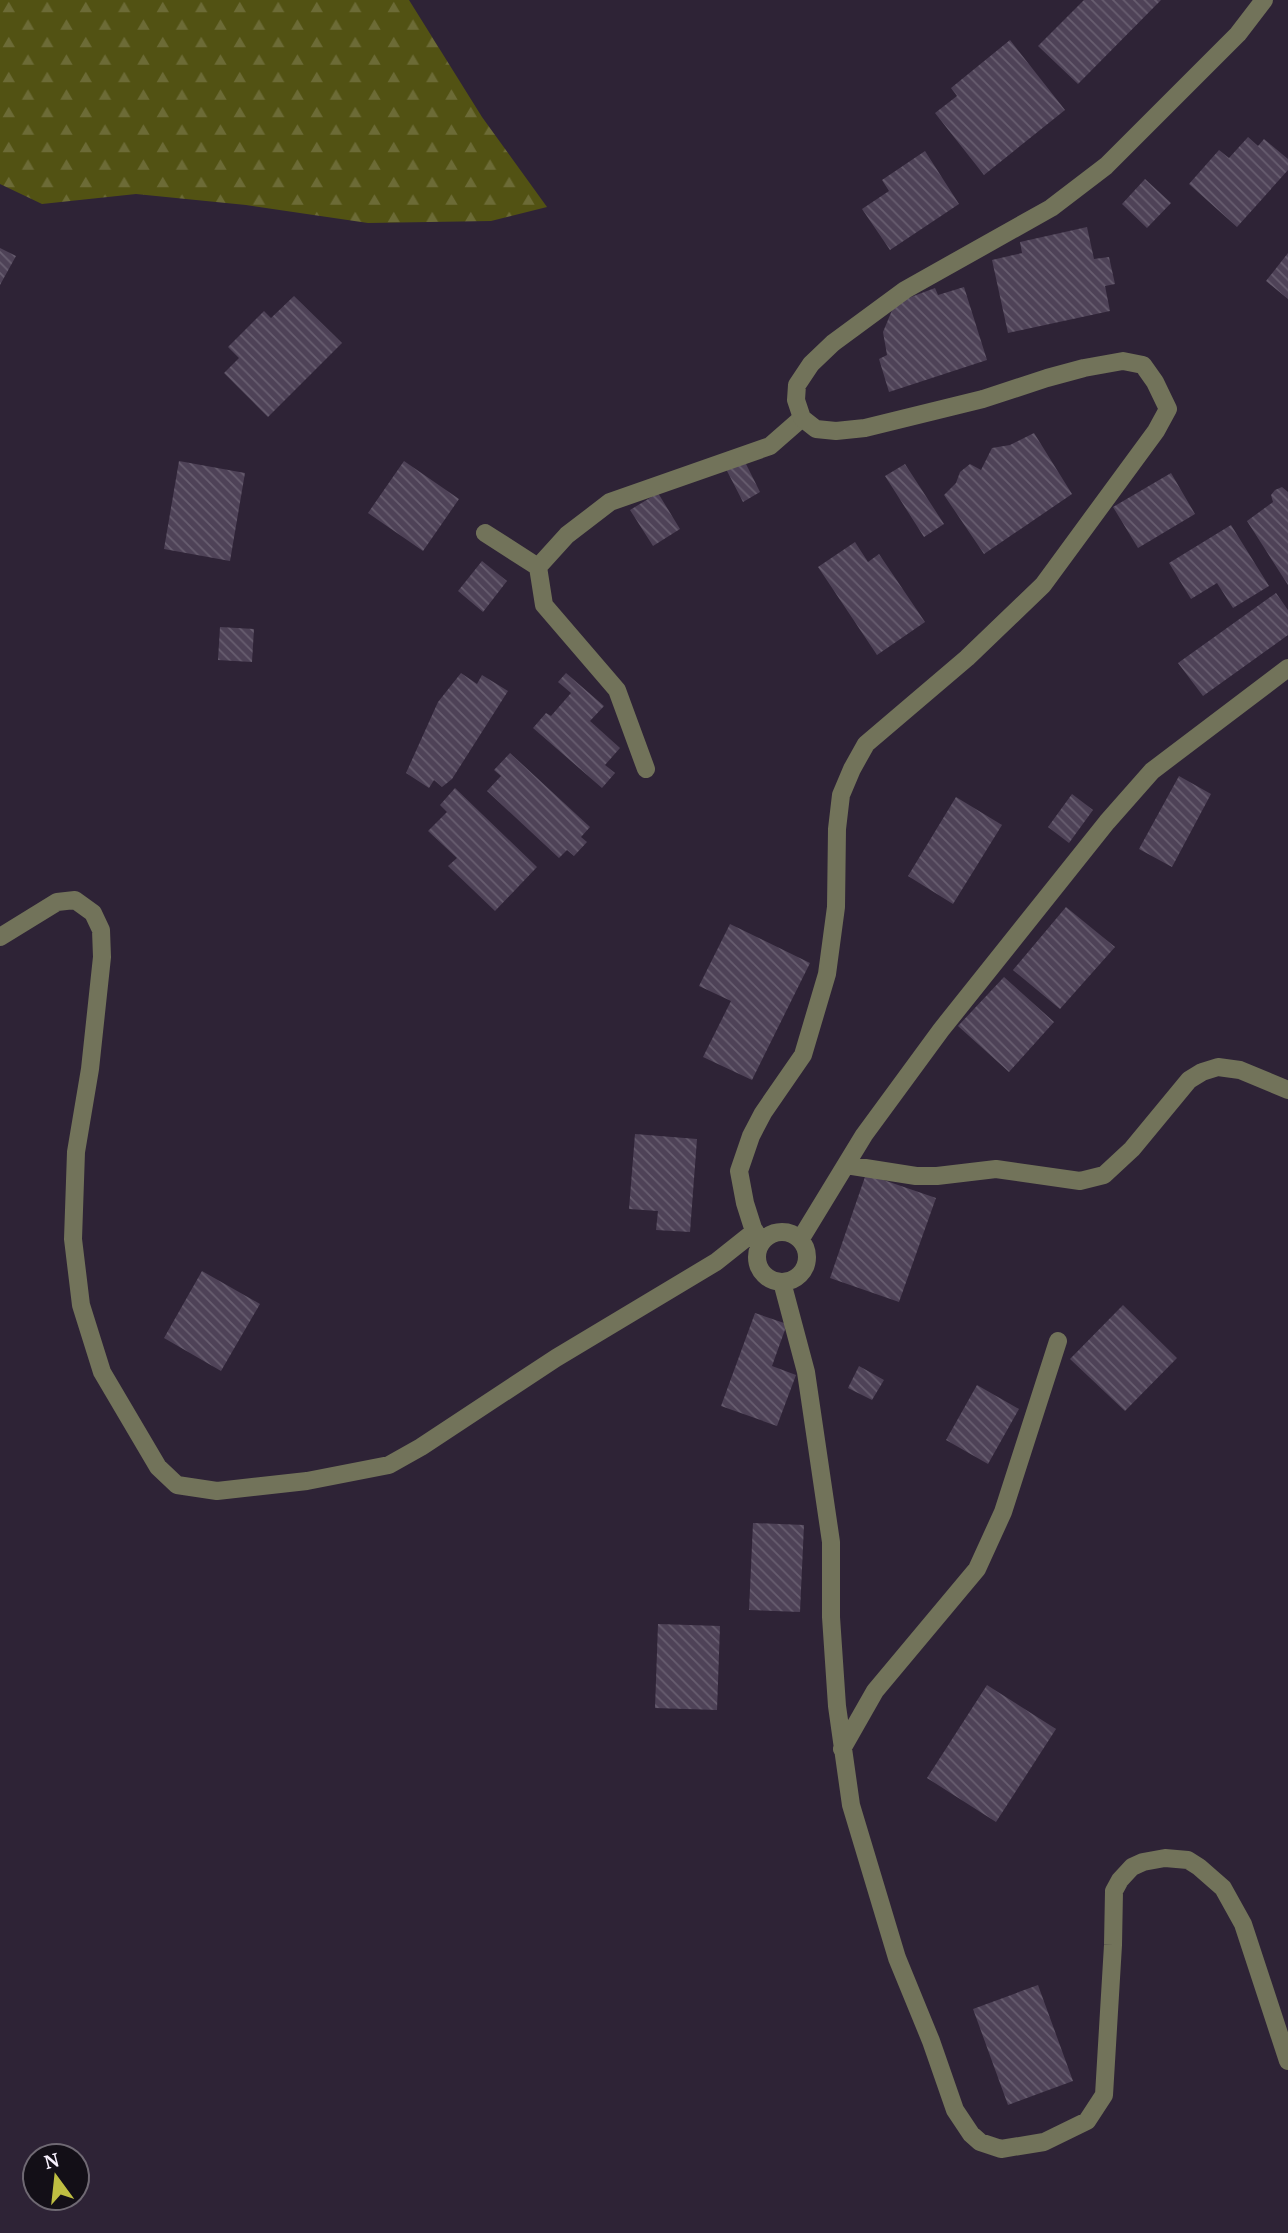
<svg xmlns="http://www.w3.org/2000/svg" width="1288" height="2233" viewBox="0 0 1288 2233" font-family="'PT Serif',serif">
<defs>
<pattern id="forest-firs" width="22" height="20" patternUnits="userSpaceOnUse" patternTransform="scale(1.75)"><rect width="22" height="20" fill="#525213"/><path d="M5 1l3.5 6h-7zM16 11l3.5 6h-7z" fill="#6c6b36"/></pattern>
<pattern id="building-back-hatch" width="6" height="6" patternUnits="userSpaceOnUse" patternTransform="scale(1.75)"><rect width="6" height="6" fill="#4e4257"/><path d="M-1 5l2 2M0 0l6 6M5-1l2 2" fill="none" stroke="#685e70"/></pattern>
</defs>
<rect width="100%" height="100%" fill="#2e2336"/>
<path fill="url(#forest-firs)" d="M0,0H409L482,117L547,207L491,221L368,223L246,205L136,194L42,204L0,184Z"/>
<path fill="url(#building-back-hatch)" d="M1084,0H1161L1078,84L1038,46Z
M1010,40L1065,110L984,175L935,113L957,96L951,88Z
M1248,137L1258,146L1264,139L1288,159V170L1237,227L1189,184L1219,150L1229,158Z
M925,151L959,204L890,250L862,209L889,191L882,180Z
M1145,179L1171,203L1147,228L1122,204Z
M1087,227L1094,259L1109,257L1115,284L1105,286L1110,311L1008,333L992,260L1022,253L1020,242Z
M0,248L16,256L0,285Z
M1288,253V299L1266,281Z
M964,287L987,360L889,392L879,359L887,355L883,332L895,303L935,288L938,295Z
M294,296L342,343L268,417L224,373L239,358L228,347L264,311L271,318Z
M1034,433L1072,494L984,554L944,495L956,483L960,472L970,464L981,470L992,448L1010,445Z
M744,460L760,492L743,502L726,469Z
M179,461L245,473L230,561L164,549Z
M404,461L459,499L423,551L368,513Z
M905,464L944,524L924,537L885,476Z
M1171,473L1195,514L1138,548L1113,507Z
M1282,487L1288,492V585L1247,521L1273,502L1271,495L1275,490Z
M658,493L680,529L653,546L630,510Z
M1231,525L1269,586L1233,608L1217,583L1191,599L1169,563Z
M855,542L868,562L879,554L925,622L877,655L818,567Z
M482,561L507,581L483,612L458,591Z
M1276,593L1288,610V635L1203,696L1178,663Z
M220,627L254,629L252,662L218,660Z
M461,673L477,684L482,675L508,691L452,779L442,787L434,780L429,788L406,773L438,702Z
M566,673L604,706L590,721L620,748L605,765L615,773L602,788L533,728L546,713L551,716L571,693L558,682Z
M510,753L590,827L581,837L587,842L574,856L567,850L559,858L487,791L501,776L494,770Z
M1179,776L1211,794L1172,867L1139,849Z
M455,788L537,867L495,911L448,866L457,858L428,831L447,812L440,805Z
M1072,794L1093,810L1069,843L1048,827Z
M956,797L1002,825L953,904L908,876Z
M1066,907L1115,947L1060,1009L1013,970Z
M730,924L810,963L752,1080L703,1057L731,1001L699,986Z
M1004,977L1054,1022L1009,1072L958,1026Z
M635,1134L697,1139L690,1232L656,1230L658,1211L629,1209Z
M866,1174L936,1198L899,1302L830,1278Z
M202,1271L260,1304L221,1371L164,1338Z
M1123,1305L1177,1358L1125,1411L1070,1359Z
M755,1313L787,1324L772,1366L796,1375L777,1426L721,1406Z
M859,1366L884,1380L872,1400L848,1388Z
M977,1385L1019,1409L988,1464L946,1440Z
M753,1523L804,1525L800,1612L749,1610Z
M658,1624L720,1626L717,1710L655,1708Z
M987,1685L1056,1729L996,1822L927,1778Z
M1038,1985L1073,2081L1008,2105L973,2009Z"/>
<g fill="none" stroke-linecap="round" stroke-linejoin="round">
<path stroke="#72735a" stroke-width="18" d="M485,533L538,567L567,535L610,502L770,446L802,418
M538,567L544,605L617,690L646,769"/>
<path stroke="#72735a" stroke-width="18" d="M0,937L57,902L75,900L93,913L101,930L102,957L90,1069L76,1152L73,1239L81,1305L102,1372L158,1467L177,1485L217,1491L307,1481L389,1465L421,1447L556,1358L716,1262L755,1231
M846,1165L916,1176H937L996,1169L1080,1181L1104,1175L1132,1149L1189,1080L1202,1072L1218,1067L1240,1070L1288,1090
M757 1257a25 25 0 1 1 50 0a25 25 0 1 1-50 0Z
M800,1240L864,1135L941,1030L1107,822L1152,771L1288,668
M759,1247L745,1203L739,1171L751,1136L763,1113L803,1055L827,974L836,907L837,829L841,795L852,769L866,744L967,658L1043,585L1156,431L1168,409L1155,382L1143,365L1123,361L1084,368L1047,378L983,399L865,428L836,431L816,429L802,418L796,400L797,385L811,364L833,343L905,290L1051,208L1106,166L1238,34L1264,0
M782,1282L806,1372L831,1542V1617L837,1706L851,1805L897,1958L931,2041L955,2110L971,2134L980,2142L1001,2149L1044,2142L1087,2121L1104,2095L1113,1945L1114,1891L1120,1880L1132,1867L1143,1862L1165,1858L1188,1860L1199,1867L1223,1888L1243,1924L1288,2061
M842,1749L875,1691L977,1569L1003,1512L1058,1341"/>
</g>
<g transform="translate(56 2177) rotate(345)"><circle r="33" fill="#130f17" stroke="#6f6973" stroke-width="2"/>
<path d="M0-5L12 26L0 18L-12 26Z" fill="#bfbe42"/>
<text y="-10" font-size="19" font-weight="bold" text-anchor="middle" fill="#f8f1fe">N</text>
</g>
</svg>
